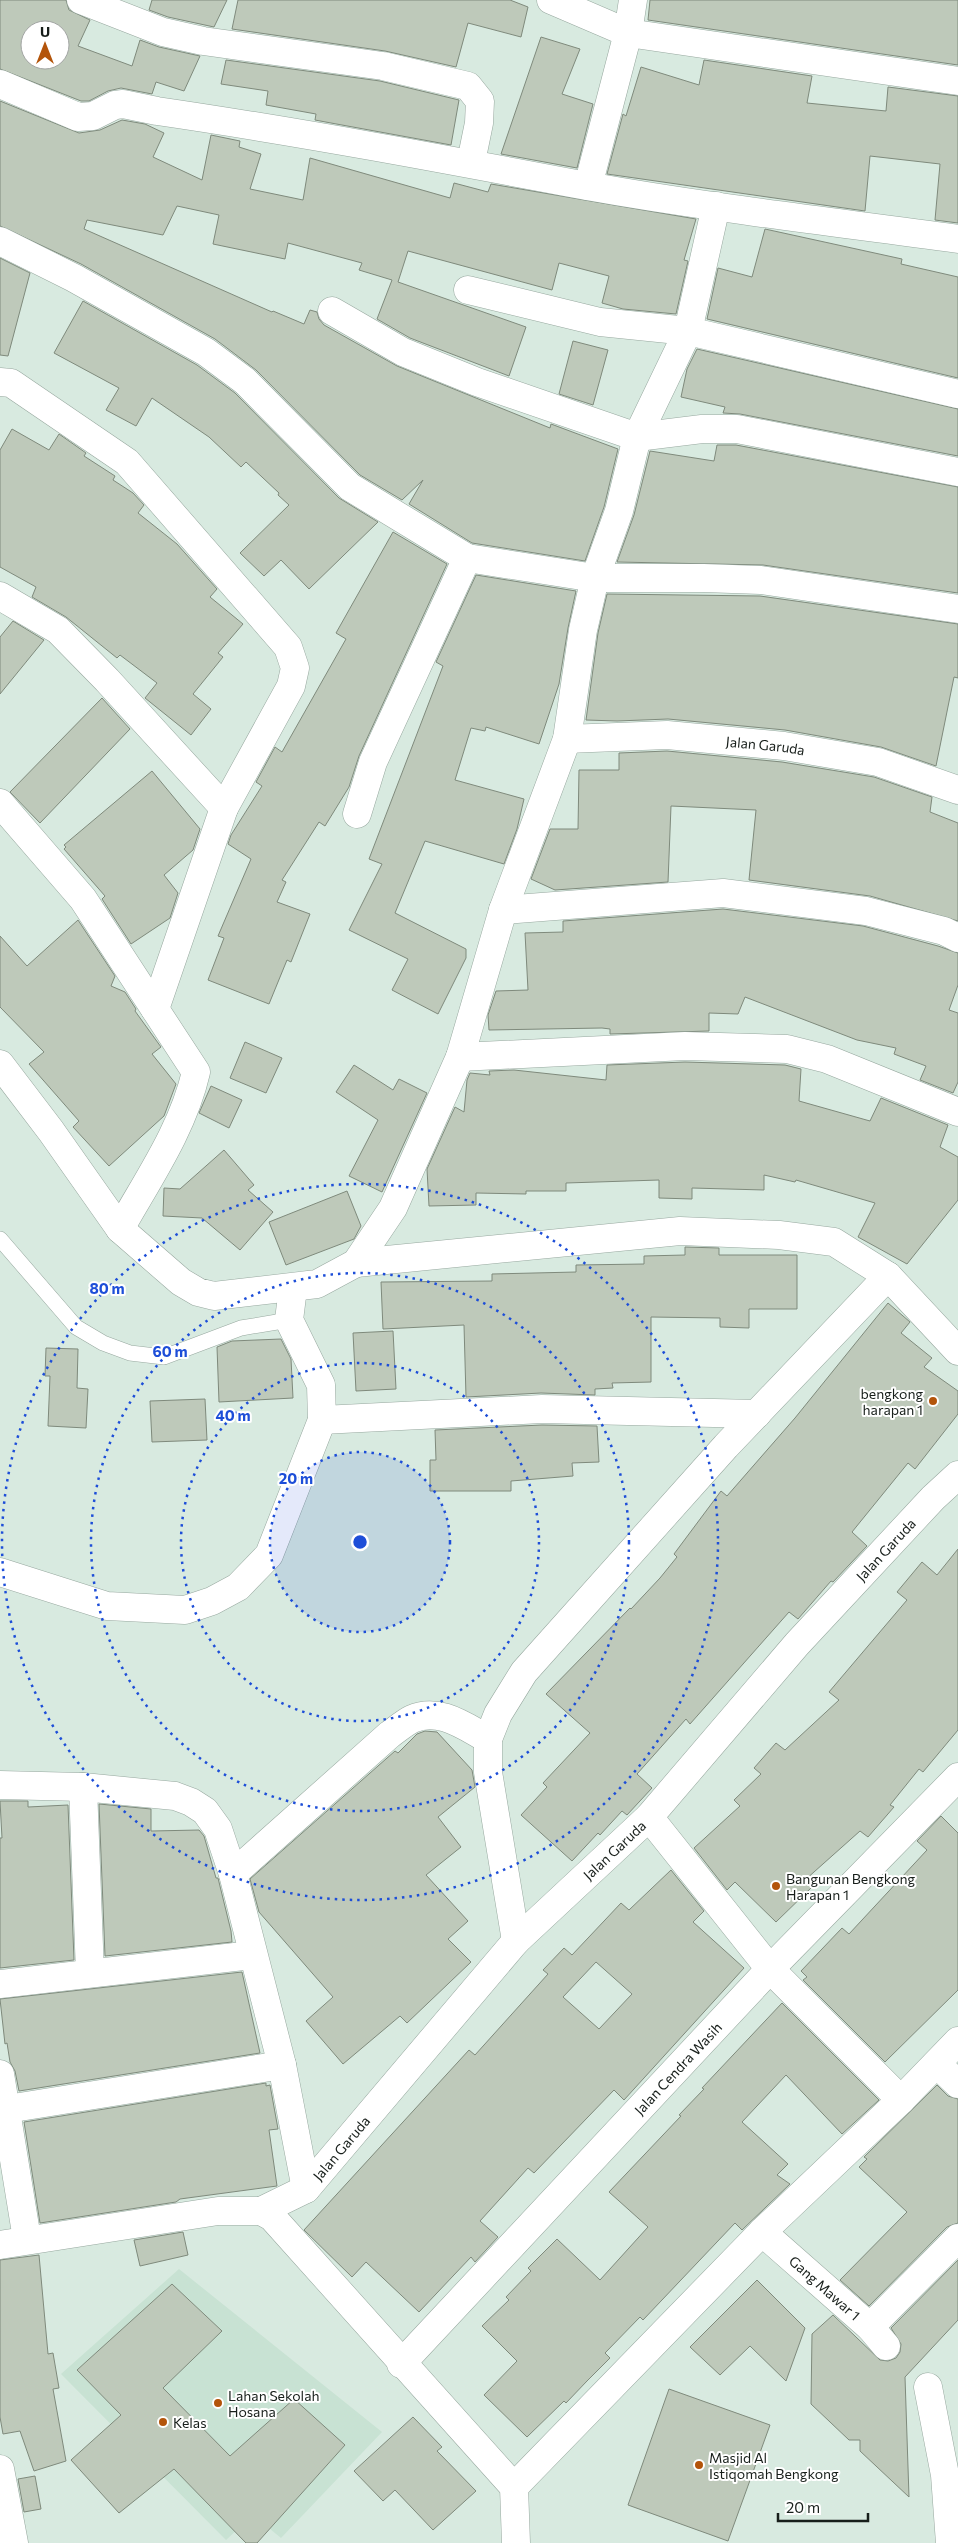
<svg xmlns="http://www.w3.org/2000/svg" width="958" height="2543" viewBox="0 0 958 2543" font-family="Commissioner,sans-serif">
<rect width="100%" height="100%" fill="#d8eae0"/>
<path fill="#c8e2d3" d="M179,2269L382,2432L281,2538L253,2515L226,2540L61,2374Z"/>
<path fill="#bec9ba" stroke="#7f8a7c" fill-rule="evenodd" d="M0,0H66L69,10L90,20L78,46L132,66L140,40L159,47L200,56L184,91L156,82L152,94L121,88L108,91L89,101H81L0,69ZM30,30H60V60H30Z
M152,0H227L214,27L168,17L149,10Z
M238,0H510L528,7L521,37L468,23L456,67L385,51L232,29Z
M650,0H958V65L648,20Z
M541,37L580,49L562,94L593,104L577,168L501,154Z
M226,60L380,81L459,100L451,145L331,123L315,120L316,114L266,105L268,91L221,84Z
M704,60L812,76L807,103L886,111L888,87L958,96V223L935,220L940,164L870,156L865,211L607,174L623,114L626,116L641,67L699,85Z
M0,101L79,133L100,130L122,120L145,124L164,133L153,157L202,180L211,135L240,141L239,147L261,154L250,189L303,200L310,158L450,198L454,183L488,192L491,184L696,219L684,260L688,261L676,314L623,309L602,303L609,276L559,263L552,290L408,251L398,282L526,327L509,376L410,338L377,319L392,280L359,270L362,263L288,243L285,259L213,244L219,215L177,206L163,235L87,220L84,229L272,312L273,311L304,324L310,310L317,312L319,319L324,325L397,366L550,428L551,424L618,449L604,507L585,561L472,543L409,504L423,480L402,500L360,475L256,370L215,339L81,264L0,226Z
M765,229L902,259L901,264L958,277V378L707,319L718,268L752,277Z
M0,258L30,273L8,356L0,355Z
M83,301L197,365L235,393L339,498L378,522L309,589L281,560L264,576L240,553L289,505L278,495L279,493L246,462L241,467L209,437L152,398L136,426L106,410L119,388L54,353Z
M573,341L608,350L593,405L559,394Z
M697,349L958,409V456L740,414L723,413L725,407L681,397L687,369Z
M12,429L49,450L59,434L86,453L84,456L115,476L113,480L133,493L144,505L138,513L177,544L217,589L210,597L243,624L218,653L223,657L193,694L211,709L191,735L145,698L157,683L120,655L117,658L66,617L32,597L36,587L0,567V450Z
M717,445H736L958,487V593L763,565L617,562L634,515L650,451L714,461Z
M393,532L447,564L359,756L349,787L325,826L319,822L282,880L286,882L277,902L310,914L291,962L287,960L269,1004L208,980L224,938L218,936L251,859L228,844L231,835L262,786L256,782L275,747L282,752L346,639L336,633Z
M476,575L576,591L568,628L559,684L539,744L486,727L485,731L471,728L455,780L524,799L517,829L504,864L425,841L395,913L466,949V958L438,1014L392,990L408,959L349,930L382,864L369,859L443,666L436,662Z
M607,594L760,596L958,624V678L954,677L936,766L881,747L785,730L668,719L617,721L586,720L598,633Z
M13,621L44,640L0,694V637Z
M102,698L130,729L40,823L10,792Z
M667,751L782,762L874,777L932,797L930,812L958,823V921L870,896L749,880L756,810L671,806L668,882L555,890L531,879L550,829H578L579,770H619V753Z
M152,771L200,829L193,850L164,875L178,893L170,918L131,944L102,899L105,896L64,849L66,847L64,845Z
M723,909L863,926L938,946L958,953V985L949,1010L958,1013V1082L953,1093L920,1080L926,1066L894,1054L896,1048L857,1040L745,997L738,1014L709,1013V1031L610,1034V1029L602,1028L489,1030L488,1015L496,991L528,990L525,933L563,932V921Z
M78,920L115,976L111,986L125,992L136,1009L135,1011L161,1047L152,1054L176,1084L164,1116L109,1166L73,1127L79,1121L29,1064L44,1052L0,1007V936L27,966Z
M245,1042L282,1058L266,1093L230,1078Z
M685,1062L785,1065L801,1069L799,1101L870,1121L881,1098L948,1125L940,1147L958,1157V1200L907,1264L858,1237L875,1203L796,1180L795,1182L764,1175V1190L692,1188V1199L659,1198V1180L566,1183V1191H526V1194L476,1193V1205L429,1206L427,1169L455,1107L464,1112L467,1080L470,1073L490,1075L489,1071L514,1070L606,1080L607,1065Z
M354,1065L393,1090L399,1079L427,1093L382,1192L349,1176L378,1120L336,1092Z
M211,1086L242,1100L229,1128L199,1113Z
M224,1150L254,1185L248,1190L273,1212L240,1250L202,1218L163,1216L164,1188L180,1189Z
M347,1191L361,1226L354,1239L286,1265L269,1222Z
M685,1247L719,1248V1255H797V1309H749V1328L720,1327V1318L651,1317V1382L612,1383L613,1388L595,1389V1395L541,1393L466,1397L464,1325L383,1329L381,1282L492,1281V1274L576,1272V1265L644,1264V1256L685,1255Z
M888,1303L910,1322L901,1333L932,1358L924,1367L958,1391V1414L915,1469L908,1463L852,1532L867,1546L833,1582L831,1581L798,1619L789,1612L690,1724L686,1719L637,1774L652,1788L627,1815L622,1811L600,1835L598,1833L572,1861L521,1815L547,1787L543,1783L590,1733L546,1694L630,1608L631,1609L660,1578L677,1557L674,1554L721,1491L727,1496L795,1418Z
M393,1331L396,1389L356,1391L353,1333Z
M281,1339L291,1359L293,1398L219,1402L217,1347L232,1341Z
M46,1348L78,1349L77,1388L88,1389L86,1428L48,1426L50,1376H45Z
M205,1399L207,1440L152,1442L150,1401Z
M542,1425L597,1426L599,1462L572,1463L573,1476L511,1481V1491H430V1460H436L435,1430Z
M958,1549V1730L923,1772L919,1769L890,1805L894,1807L868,1837L860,1831L805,1880L812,1887L776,1922L735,1882L727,1890L694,1848L740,1806L734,1800L761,1774L754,1768L776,1743L785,1750L839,1700L829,1692L907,1600L897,1592L922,1562L937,1575Z
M425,1731L437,1732L472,1770L475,1787L438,1817L461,1847L426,1875L468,1921L448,1939L471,1962L407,2023L400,2016L343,2064L306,2021L333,1997L259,1912L250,1879L395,1751L398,1753L417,1734Z
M0,1801H28V1807L68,1805L74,1960L0,1968V1838H2Z
M99,1804L151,1809V1831L199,1830L204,1836L216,1878H218L231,1931L232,1942L105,1956Z
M941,1816L958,1833V1990L885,2062L803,1980L807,1977L801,1971L842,1928L849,1934L927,1850L917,1841Z
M671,1870L704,1911L693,1922L744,1968L624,2100L614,2090L534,2173L528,2168L480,2221L498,2237L475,2262L471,2257L419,2312L366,2262L352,2277L304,2230L469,2050L475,2055L548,1974L543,1970L564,1948L572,1955L621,1903L629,1910ZM596,1962L632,1994L599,2029L563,1997Z
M242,1972L260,2053L19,2091L15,2071L10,2062L7,2043L5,2044L0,1999Z
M782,2003L879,2100L842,2134L786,2075L742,2122L788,2164L777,2175L790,2184L742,2230L735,2223L643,2320L640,2317L605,2353L610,2358L587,2381L566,2403L564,2401L527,2437L484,2395L517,2361L482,2326L509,2300L506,2297L531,2271L528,2268L557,2239L600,2280L648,2227L609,2192L681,2116L679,2115L704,2089L702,2088Z
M266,2083V2086L270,2085L278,2129L269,2130L277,2186L180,2199L176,2202L40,2223L24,2122Z
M937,2085L948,2096L958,2099V2223L947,2227L869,2306L840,2280L907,2212L859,2167L867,2159L864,2157Z
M183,2232L188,2255L140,2266L134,2240Z
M39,2255L48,2354L53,2353L59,2388L53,2389L66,2461L34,2471L20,2431L3,2434L0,2417V2260Z
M958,2260V2320L905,2377L909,2497L860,2451V2440H849L811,2404L812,2334L833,2315L880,2360L888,2361L896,2358L900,2352L901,2344L891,2328Z
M757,2280L805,2328L786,2381L750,2346L720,2375L690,2347Z
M172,2284L222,2331L163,2388L230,2456L294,2399L345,2445L257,2543H246L174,2469L119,2513L71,2460L121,2415L77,2370Z
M669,2389L770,2425L728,2541L628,2505Z
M413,2417L442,2447L437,2451L476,2491L433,2530L395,2490L383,2501L354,2471Z
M35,2476L41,2509L24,2512L18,2479Z"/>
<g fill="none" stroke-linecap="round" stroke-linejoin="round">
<defs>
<path id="service" d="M0,1239L76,1327L103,1343L130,1353L164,1357L241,1328L289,1320"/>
<g id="minor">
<path d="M81,0L163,32L203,41L383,66L468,86L480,101L479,123L471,162"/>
<path d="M551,0L628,33L958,81"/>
<path d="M0,84L78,117L93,116L115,105L123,104L157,111C301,132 444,159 587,186C710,208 834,222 958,239"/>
<path d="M588,186L628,33L633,0"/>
<path d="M0,241L74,278L206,352L245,381L350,487L467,558"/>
<path d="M468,290L600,322L688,331L958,394"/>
<path d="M332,311L403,352L477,382L637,437L702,429H737L958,472"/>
<path d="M0,382L11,383L127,462L288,647L295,668L291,686L224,808"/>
<path d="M0,596L58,630L107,680L224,808L155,1009"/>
<path id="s1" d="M567,739L667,735L784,746L878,762L958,790"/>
<path d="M0,803L83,899L196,1072C183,1129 148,1179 120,1229"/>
<path d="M357,814L373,762L467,558L595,578H703L761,580L958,609"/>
<path d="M503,910L723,893L866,911L944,931L958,938"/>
<path d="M460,1057L685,1046L787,1049L827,1059L958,1112"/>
<path d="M0,1064L51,1131L120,1229L181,1282L198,1292L214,1296L317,1284L356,1263L393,1208L460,1057L503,910L567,739L583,630L595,578L619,511L637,437L688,331L716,206"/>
<path d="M356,1263L680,1231L779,1235L834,1242L888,1276L958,1351"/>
<path d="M322,1420L542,1409L757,1414"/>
<path d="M0,1572L107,1606L185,1610L212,1601L238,1587L269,1555L322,1420L321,1385L289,1320L293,1288"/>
<path d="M0,1785L83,1787L175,1796L191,1802L205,1811L218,1829L233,1874L282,2065L306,2189"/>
<path d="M83,1787L90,1973"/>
<path d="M649,1817L770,1969L901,2100"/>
<path d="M233,1874L389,1735C396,1730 404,1723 412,1719C439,1707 464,1726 488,1739"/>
<path d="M516,1941L488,1772V1739L498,1714L524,1672L726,1446L888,1276"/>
<path d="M0,1984L252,1955"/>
<path d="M937,2064L958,2084"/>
<path d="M0,2074L27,2239"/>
<path d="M7,2109L282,2065"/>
<path id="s2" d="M261,2211L306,2189L516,1941L649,1817L797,1644L933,1498L958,1475"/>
<path id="s3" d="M762,2232L870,2327L886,2346"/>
<path d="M0,2245L218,2211H261L272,2217L514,2487L516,2543"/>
<path d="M870,2327L958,2238"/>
<path id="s4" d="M401,2364L770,1969L958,1777"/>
<path d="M928,2387L945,2475L950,2543"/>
<path d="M0,2469L14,2543"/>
<path d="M514,2487L762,2232L901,2100L958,2041"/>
</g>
</defs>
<use href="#service" stroke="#97a89f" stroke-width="16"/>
<use href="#minor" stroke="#97a89f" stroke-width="29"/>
<use href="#service" stroke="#fff" stroke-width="15"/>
<use href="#minor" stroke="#fff" stroke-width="28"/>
</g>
<circle cx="360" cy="1542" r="90" fill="#1d4ed8" fill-opacity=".12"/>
<g fill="none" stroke="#1d4ed8" stroke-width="2.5" stroke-dasharray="2.5 5">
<circle cx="360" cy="1542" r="90"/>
<circle cx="360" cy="1542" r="179"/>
<circle cx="360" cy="1542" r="269"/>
<circle cx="360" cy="1542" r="358"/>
</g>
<g fill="#b3540a" stroke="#fff" stroke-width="2">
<circle cx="933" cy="1401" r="5"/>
<circle cx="776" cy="1886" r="5"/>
<circle cx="218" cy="2403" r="5"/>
<circle cx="163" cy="2422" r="5"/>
<circle cx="699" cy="2465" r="5"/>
</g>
<g text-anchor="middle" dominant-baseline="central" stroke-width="4" stroke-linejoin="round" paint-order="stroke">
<g font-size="14" fill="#171e1a" stroke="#fff">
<text stroke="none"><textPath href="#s1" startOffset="199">Jalan Garuda</textPath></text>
<text stroke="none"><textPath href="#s2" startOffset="914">Jalan Garuda</textPath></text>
<text stroke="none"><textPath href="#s2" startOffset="509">Jalan Garuda</textPath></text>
<text stroke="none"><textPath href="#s4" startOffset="405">Jalan Cendra Wasih</textPath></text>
<text stroke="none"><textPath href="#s2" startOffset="104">Jalan Garuda</textPath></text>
<text stroke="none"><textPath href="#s3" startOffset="84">Gang Mawar 1</textPath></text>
</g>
<g font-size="14" fill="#171e1a" stroke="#fff" text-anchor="start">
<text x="923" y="1393" text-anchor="end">bengkong<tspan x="923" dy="16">harapan 1</tspan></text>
<text x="786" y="1878">Bangunan Bengkong<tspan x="786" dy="16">Harapan 1</tspan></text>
<text x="228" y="2395">Lahan Sekolah<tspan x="228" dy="16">Hosana</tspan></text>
<text x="173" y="2422">Kelas</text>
<text x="709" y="2457">Masjid Al<tspan x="709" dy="16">Istiqomah Bengkong</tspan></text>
</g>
</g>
<circle cx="360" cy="1542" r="8" fill="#1d4ed8" stroke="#fff" stroke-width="2.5"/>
<g font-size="15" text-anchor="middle" font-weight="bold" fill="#1d4ed8" stroke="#fff" stroke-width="4" stroke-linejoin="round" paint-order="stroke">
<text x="107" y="1294">80 m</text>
<text x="170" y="1357">60 m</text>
<text x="233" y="1421">40 m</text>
<text x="296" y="1484">20 m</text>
</g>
<g transform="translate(45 45)"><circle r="24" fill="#ffffff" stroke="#a2a5a3"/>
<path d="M0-4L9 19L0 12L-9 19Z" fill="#b3540a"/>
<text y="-8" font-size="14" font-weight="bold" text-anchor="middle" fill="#171e1a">U</text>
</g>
<path d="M778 2513v8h90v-8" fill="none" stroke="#171e1a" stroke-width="2.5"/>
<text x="786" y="2513" font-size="15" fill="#171e1a" stroke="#ffffff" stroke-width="4" paint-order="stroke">20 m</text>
</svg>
